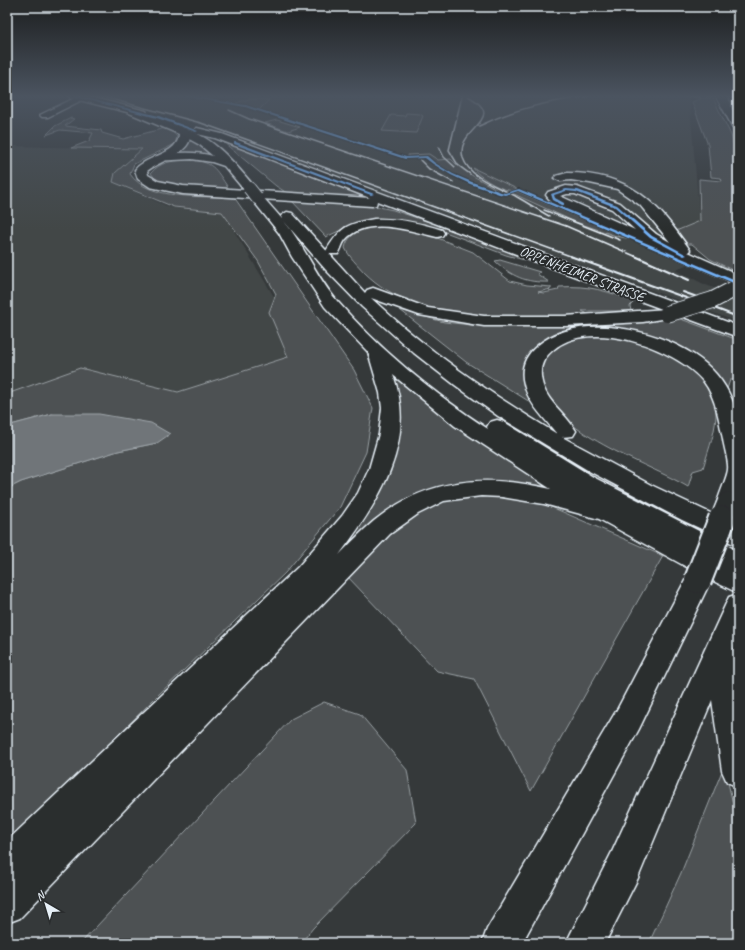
<svg xmlns="http://www.w3.org/2000/svg" width="745" height="950" viewBox="0 0 745 950" font-family="Caveat,sans-serif">
<rect width="100%" height="100%" fill="#35393a"/>
<filter id="ink" filterUnits="userSpaceOnUse"><feTurbulence type="fractalNoise" baseFrequency=".025" numOctaves="2"/><feDisplacementMap in="SourceGraphic" scale="8" xChannelSelector="R" yChannelSelector="G"/><feConvolveMatrix kernelMatrix="1 2 1 2 8 2 1 2 1" color-interpolation-filters="sRGB"/></filter>
<g filter="url(#ink)">
<path fill="#424647" d="M92,96H178L226,103L405,159L421,157L429,163L473,185L505,195L518,192L688,264L675,270L706,285L738,297V322L190,122Z
M191,96H689L700,221L676,231L632,237L517,189L503,193L478,186L439,166L427,156L408,157L246,106Z
M7,146L143,149L127,161L113,182L169,207L222,211L318,369L7,456Z"/>
<path fill="#4d5152" stroke="#9aa1a5" d="M702,98H713L731,135L738,162V261L732,270L710,259L692,244H688L676,231L700,221L699,179L722,181L721,178L711,177L708,145L692,102Z
M249,99L269,100L260,109L236,103Z
M406,113L420,114L423,116L416,133L382,131L391,115L405,116Z
M71,118L74,119L65,126L101,130L102,133L123,139L165,128L173,132L177,137L175,144L134,164L130,174C148,201 205,196 234,197L354,370L373,408L366,452L340,507L285,573L157,696L43,811L7,842V489L21,482L118,451L157,443L52,414L7,426V394L80,368L178,392L288,357L269,312L276,294L258,261L222,212L174,207L113,182L115,173L142,149L71,148L89,141L93,133L60,130L46,135L55,126Z
M277,120L300,127L288,131L265,123Z
M188,139L197,142L213,156L172,155Z
M223,142L268,157L378,198L287,193L276,186Z
M429,154L438,160L451,159C465,175 484,180 500,192C475,184 447,175 427,156L408,157V155Z
M185,160C214,161 214,167 229,189L169,184L156,180L151,173C160,162 172,161 185,160Z
M473,168L517,189C514,190 511,191 508,190C497,188 479,177 473,168Z
M518,192L630,239L616,236L573,221L512,193Z
M291,200L370,205L393,210L432,223L546,266L506,255L424,224L407,221L385,219L358,222L326,237Z
M391,226L417,230L473,252L510,281L527,285L551,287V289L538,292L544,293L558,290L559,287C591,285 605,291 635,301L630,306L631,311H582L590,315C517,317 420,328 364,272C357,264 350,258 345,248C349,228 374,227 391,226Z
M500,260L540,272L537,274L549,282C526,283 511,276 495,261Z
M400,310L444,322L480,326H580L637,323L678,318L738,340V369L735,380H730L727,389L721,383L654,338L556,335L539,344L528,356L525,363L532,402H530L466,362Z
M591,336C611,336 635,338 654,346C678,356 714,380 716,408C717,429 709,448 703,468L693,471L688,487C646,462 553,434 541,382C540,376 539,372 540,367C547,344 570,339 591,336Z
M394,380H398L449,420L550,489C489,484 452,473 396,507L7,881L366,511Z
M477,493L540,502L663,556L531,791L474,679L437,671L347,576L380,536L428,505Z
M324,702L360,714L407,770L416,823L313,928L301,943H81L291,719Z
M725,770L738,825V943H649L681,873L722,771Z"/>
<path fill="#707579" stroke="#a0a7ac" d="M52,414H99L151,423L170,434L157,443L118,451L21,482L7,489V426Z"/>
<g fill="none" stroke-linecap="round" stroke-linejoin="round">
<defs>
<path id="minor" d="M79,96H84L86,98L48,117H42L40,115Z
M567,173C630,173 657,202 690,250L688,252L737,274L738,279L732,282L727,280L553,204L546,195L548,192L566,186L577,187L620,203L656,234L670,242L640,205L617,189L590,183L571,180L560,181L554,178L556,176ZM567,194H575L612,209L635,230L560,196Z"/>
<path id="major" d="M70,96H85L146,111L147,114L188,130C199,151 158,161 147,171L148,175L158,181L183,186L370,198L215,138L193,133L192,131L197,128L222,134L738,326V337L613,291L377,201L376,205L372,206L183,194L150,187L138,179L135,170C146,155 179,155 179,134L127,112L71,98Z
M374,219C398,218 420,223 442,230L444,233L442,236L437,237C411,231 366,215 345,240C342,244 341,250 338,254H328L326,251C341,227 346,224 374,219Z"/>
<path id="highway" d="M726,102L729,103L738,119V131L733,128L721,105Z
M184,129C213,136 235,164 253,185L255,188L253,191H245L224,166L212,162L192,159L154,161L153,159L154,157C174,152 194,151 213,156L200,145L180,134L179,132L180,130Z
M257,194L261,195C271,207 282,218 291,230C307,253 319,280 337,301C380,350 433,393 488,429L487,427L490,422L497,420L504,422L593,477L738,551V593L711,580L639,729L522,943H482L487,929L618,708L689,573L694,571L599,519L544,504L502,497L481,496L444,501L418,514L390,534L20,918L7,923V841L298,567L342,516L358,493L369,469L379,434L382,408L380,393L368,352L325,307L292,257L279,233L251,198ZM393,375L455,426L551,489C486,474 428,477 374,521C362,531 350,544 339,555C378,503 418,442 393,375Z
M287,212L292,213L365,293L367,290L373,288L428,308L484,316H565L667,309L673,311L675,314L673,317L643,322L565,326H484L419,315L371,298C427,351 491,394 557,434C545,419 528,403 524,384C520,369 525,356 537,346C576,312 654,328 694,355C711,366 724,381 732,400C743,424 738,478 738,506L736,509L728,511L720,509L717,503C719,495 728,475 728,469C729,462 724,447 723,439C719,420 716,398 704,382C676,348 590,317 553,350C545,357 540,364 541,376C543,400 565,412 576,431L573,436L562,437L651,485L738,526V546L682,520L589,471L498,416L455,385L414,353L362,307L326,270L282,219L281,216Z
M738,594V637L733,650L738,679V787L727,782L722,771L712,700L638,878L605,943H566L612,852L729,597Z"/>
</defs>
<use href="#minor" stroke="#e8f1f8" stroke-width="3"/>
<use href="#major" stroke="#e8f1f8" stroke-width="3"/>
<use href="#highway" stroke="#e8f1f8" stroke-width="3"/>
<use href="#minor" fill="#2a2d2e" fill-rule="evenodd"/>
<use href="#major" fill="#2a2d2e" fill-rule="evenodd"/>
<use href="#highway" fill="#2a2d2e" fill-rule="evenodd"/>
<path stroke="#e8f1f8" stroke-width="1.5" d="M100,96L201,123L573,257
M462,96L449,150L458,165L470,174
M468,96C510,120 454,128 463,158C470,179 500,187 517,197C528,203 538,210 549,216
M679,96L701,97
M706,96L738,98
M229,110L249,119L566,226L637,257
M479,126C515,108 552,101 591,96
M439,147L444,157L455,167
M420,160L429,169L453,182
M544,210L620,240"/>
<path stroke="#e8f1f8" stroke-width="2" d="M570,256L689,299
M635,256L689,280
M683,292L697,297
M714,308L738,317"/>
<defs>
<path id="highway-bridge-far4" d="M721,96L726,105"/>
<path id="highway-bridge-far3" d="M249,188L257,198"/>
<path id="highway-bridge-far2" d="M667,314L713,300L738,287"/>
<path id="highway-bridge-far1" d="M721,520L728,503"/>
<path id="highway-bridge" d="M698,580L722,519"/>
</defs>
<use href="#highway-bridge-far4" stroke="#e8f1f8" stroke-width="12" stroke-linecap="butt"/>
<use href="#highway-bridge-far3" stroke="#e8f1f8" stroke-width="14" stroke-linecap="butt"/>
<use href="#highway-bridge-far2" stroke="#e8f1f8" stroke-width="18" stroke-linecap="butt"/>
<use href="#highway-bridge-far1" stroke="#e8f1f8" stroke-width="24" stroke-linecap="butt"/>
<use href="#highway-bridge" stroke="#e8f1f8" stroke-width="30" stroke-linecap="butt"/>
<use href="#highway-bridge-far4" stroke="#2a2d2e" stroke-width="10"/>
<use href="#highway-bridge-far3" stroke="#2a2d2e" stroke-width="12"/>
<use href="#highway-bridge-far2" stroke="#2a2d2e" stroke-width="16"/>
<use href="#highway-bridge-far1" stroke="#2a2d2e" stroke-width="21"/>
<use href="#highway-bridge" stroke="#2a2d2e" stroke-width="26"/>
<defs>
<path id="cycleway" d="M73,96H77L159,116L198,131L196,132L157,118Z
M183,96H188L246,105L406,157L427,156L435,163L453,174L472,182L501,192L505,193L519,189L738,282V285L518,191L505,195L499,194L470,184L451,175L433,164L425,158L405,159L245,107Z
M234,142H236L374,194L371,195L234,144Z
M566,189L578,190L617,205L652,236L687,255L684,256L650,238L615,207L576,192L566,191L554,195L555,198L564,203V205H562L553,200L551,194Z"/>
</defs>
<use href="#cycleway" stroke="#2a2d2e" stroke-width="2"/>
<use href="#cycleway" fill="#73b2f8" fill-rule="evenodd"/>
</g>
</g>
<linearGradient id="sky" x2="0" y2="1"><stop stop-color="#1d1f20"/><stop offset="0.42" stop-color="#4b5460"/><stop offset="1" stop-color="#4b5460" stop-opacity="0"/></linearGradient>
<rect width="745" height="229" fill="url(#sky)"/>
<g text-anchor="middle" dominant-baseline="central" stroke-width="4" stroke-linejoin="round" paint-order="stroke">
<g font-size="14" fill="#e8f1f8" stroke="#2a2d2e">
<text transform="translate(582 274) rotate(21)">OPPENHEIMER STRASSE</text>
</g>
</g>
<rect width="745" height="950" fill="none" stroke="#2a2d2e" stroke-width="24"/>
<rect x="12" y="12" width="721" height="926" fill="none" stroke="#e8f1f8" stroke-width="1.5" filter="url(#ink)"/>
<g transform="translate(46 904) rotate(322)" stroke="#2a2d2e" stroke-width="3" paint-order="stroke">
<path d="M0-3L7 15L0 10L-7 15Z" fill="#e8f1f8"/>
<text y="-6" font-size="11" font-weight="bold" text-anchor="middle" fill="#e8f1f8">N</text>
</g>
</svg>
